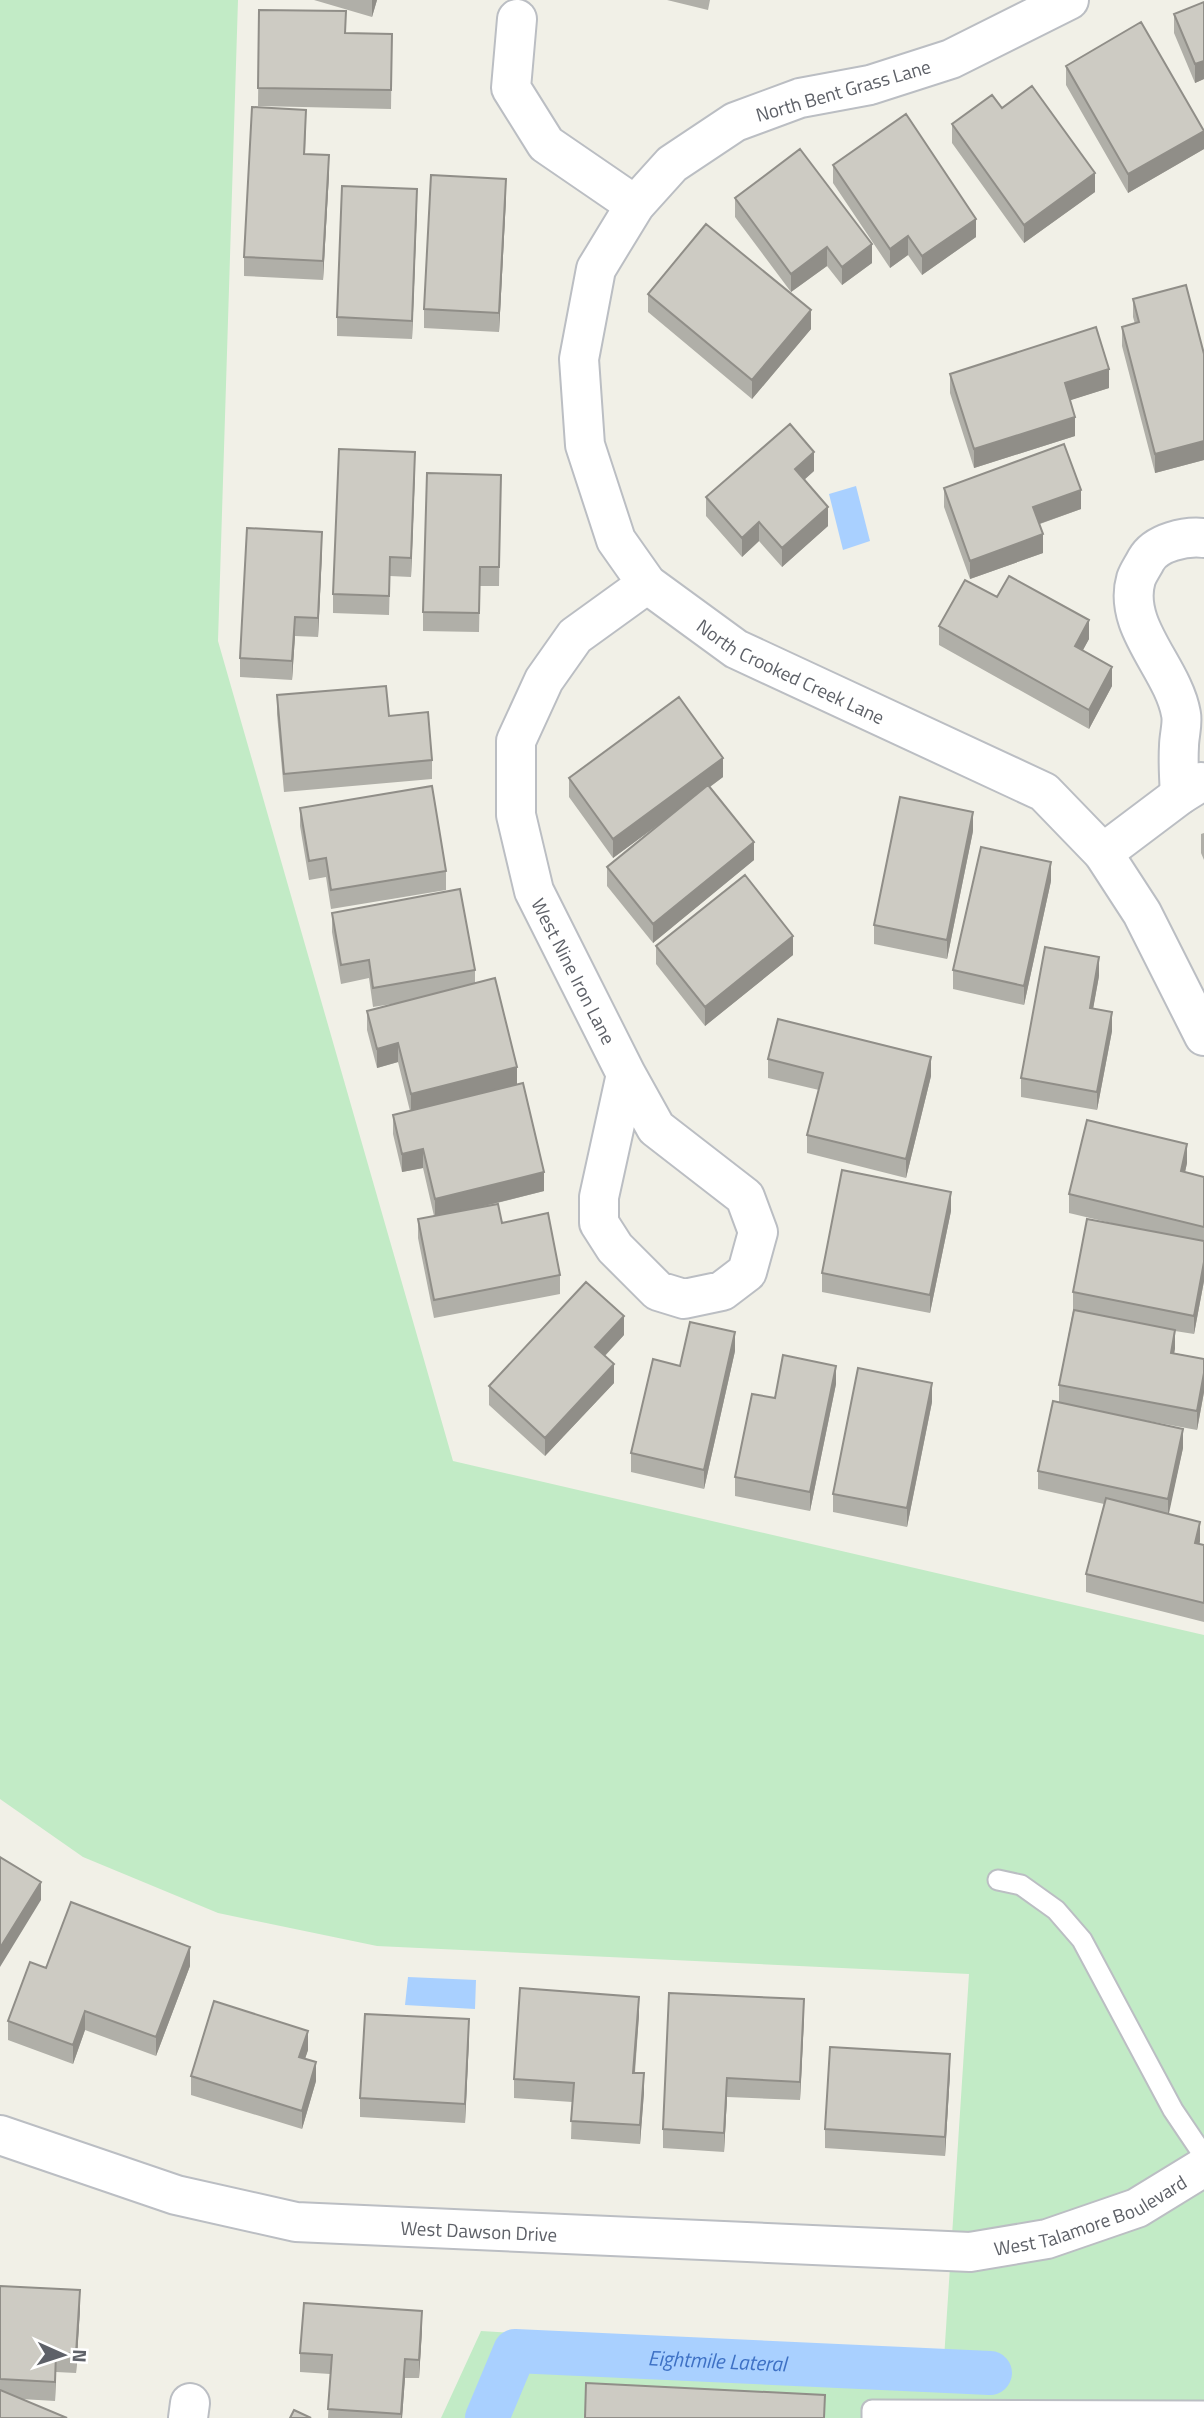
<svg xmlns="http://www.w3.org/2000/svg" width="1204" height="2418" viewBox="0 0 1204 2418" font-family="'Titillium Web',sans-serif">
<rect width="100%" height="100%" fill="#f1f0e7"/>
<path fill="#c2ebc6" d="M0,0H238L218,641L453,1461L1204,1635V2418H441L481,2331L944,2359L969,1974L377,1946L218,1913L83,1857L0,1799Z"/>
<path fill="#a9d0ff" d="M856,486L870,541L843,550L829,494Z
M408,1977L476,1980L475,2009L405,2005Z"/>
<g fill="none" stroke-linecap="round" stroke-linejoin="round">
<path stroke="#a9d0ff" stroke-width="44" id="s1" d="M487,2418L515,2351L990,2373"/>
<defs>
<path id="service" d="M998,1880L1021,1885L1056,1910L1082,1940L1173,2110L1204,2156
M872,2418V2410L1204,2411"/>
<g id="minor">
<path id="s2" d="M1069,0L951,59L870,85L800,98L735,122L672,164L635,205L596,269L579,359L585,445L616,540L647,584L736,649L1044,792L1103,853L1142,913L1204,1036"/>
<path d="M517,19L511,88L546,144L635,205"/>
<path d="M1180,795C1179,779 1178,762 1179,746C1179,736 1183,724 1181,714C1173,668 1122,627 1136,579C1138,573 1143,566 1146,560C1156,542 1186,536 1204,538"/>
<path d="M1103,853L1180,795L1201,782"/>
<path d="M626,1074L656,1128L745,1197L758,1232L747,1272L722,1291L684,1299L658,1291L615,1248L599,1223V1197L626,1074L534,891L516,815V741L544,680L575,636L647,584"/>
<path d="M188,2418L190,2403"/>
</g>
<g id="tertiary">
<path id="s3" d="M0,2135L176,2195L296,2222L970,2252L1047,2239L1137,2208L1204,2167"/>
</g>
</defs>
<use href="#service" stroke="#bbbec3" stroke-width="23"/>
<use href="#minor" stroke="#bbbec3" stroke-width="42"/>
<use href="#tertiary" stroke="#bbbec3" stroke-width="42"/>
<use href="#service" stroke="#fff" stroke-width="19"/>
<use href="#minor" stroke="#fff" stroke-width="38"/>
<use href="#tertiary" stroke="#fff" stroke-width="38"/>
</g>
<path fill="#b0afa8" d="M314,0H377L372,17Z
M667,0H710L708,10Z
M1204,2V79L1195,83L1174,33V14Z
M259,10L346,33L392,34L391,109L258,106Z
M1066,66L1204,130V149L1128,193L1066,85Z
M1002,108L1095,192L1024,243L952,143V124Z
M306,129L305,154L329,174L323,280L244,276V257Z
M833,165L976,237L922,275L908,255L890,268L833,183Z
M506,198L499,332L424,328V309Z
M735,198L872,263L842,285L827,266L791,292L735,217Z
M417,208L412,339L337,336V317Z
M648,294L811,329L752,399L648,312Z
M1133,299L1204,354V460L1155,473L1122,346V327L1135,324L1133,317Z
M950,374L1109,388L1070,400L1075,436L974,468L950,393Z
M415,471L411,577L390,576L389,615L333,613V594Z
M814,471L805,479L828,526L782,567L759,541L742,557L706,516V497Z
M501,475L499,586H480L479,632L423,631V612Z
M944,488L1081,509L1040,524L1043,553L970,579L944,507Z
M322,551L318,637L295,636L292,680L240,677V658Z
M997,597L1089,639L1082,651L1112,686L1089,729L939,645V626Z
M277,695L389,716L432,760V779L284,792L277,714Z
M723,777L710,787L754,860L653,943L607,886V867L671,815L613,858L569,797V778Z
M300,808L446,871V890L331,909L326,877L309,880L300,826Z
M973,831L947,959L874,944V925Z
M1204,833V860L1201,853V834Z
M1051,881L1024,1005L953,989V970Z
M332,913L475,970V983L517,1085L544,1191L477,1208L502,1223L560,1275V1294L434,1318L418,1238V1219L434,1216L423,1168L402,1172L393,1134V1115L410,1111L398,1062L377,1068L367,1030V1011L404,1002L373,1007L369,978L341,984L332,932Z
M656,946L793,955L705,1026L656,964Z
M1099,976L1093,1008L1112,1031L1097,1110L1021,1097V1078Z
M768,1059L931,1076L906,1178L807,1153V1135L819,1090L768,1078Z
M1187,1163L1185,1172L1204,1177V1281L1194,1334L1175,1331L1174,1353L1204,1359V1392L1197,1430L1132,1418L1183,1448L1168,1514L1200,1541L1199,1544L1204,1545V1622L1086,1592V1574L1104,1504L1038,1489V1471L1059,1402V1385L1073,1311V1292L1111,1223L1069,1213V1194Z
M951,1211L930,1313L822,1292V1273Z
M624,1335L605,1356L614,1383L545,1456L489,1405V1386Z
M735,1351L704,1489L631,1472V1453L680,1366Z
M836,1384L810,1511L735,1496V1477L775,1398Z
M932,1402L907,1527L833,1512V1494Z
M190,1966L156,2056L85,2030L73,2064L8,2040V2021L46,1968Z
M639,2015L635,2073L644,2092L640,2144L571,2139L572,2102L514,2098V2079Z
M804,2017L800,2100L727,2097L724,2152L663,2148V2129Z
M469,2038L465,2123L360,2117V2098Z
M308,2050L305,2059L316,2081L302,2129L191,2095V2076Z
M950,2073L945,2156L825,2148V2129Z
M0,2286L80,2309L76,2373L56,2372L55,2401L21,2399L0,2418Z
M422,2330L419,2378H405L402,2418H328L330,2374L300,2372V2353Z"/>
<path fill="#908e88" d="M372,0H377L372,17Z
M1204,61V79L1195,83V64Z
M1204,131V149L1128,193V174Z
M329,155V174L323,280V261Z
M1095,173V192L1024,243V225Z
M506,179V198L499,332V313Z
M417,189V208L412,339V321Z
M976,219V237L922,275V256Z
M908,236V255L890,268V249Z
M872,244V263L842,285V267Z
M827,247V266L791,292V274Z
M811,310V329L752,399V380Z
M1109,369V388L1065,402V383Z
M1075,417V436L974,468V449Z
M1204,441V460L1155,473V454Z
M415,452V471L411,577V558Z
M814,452V471L795,488V469Z
M1081,490V509L1033,526V507Z
M828,507V526L782,567V548Z
M759,522V541L742,557V538Z
M322,532V551L318,637V618Z
M1043,534V553L970,579V561Z
M295,617V636L292,680V661Z
M1089,620V639L1075,665V646Z
M1112,667V686L1089,729V710Z
M723,758V777L613,858V839Z
M973,812V831L947,959V940Z
M754,842V860L653,943V924Z
M1051,862V881L1024,1005V986Z
M793,936V955L705,1026V1007Z
M1099,957V976L1090,1026V1008Z
M1112,1012V1031L1097,1110V1092Z
M398,1043V1062L377,1068V1049Z
M931,1057V1076L906,1178V1159Z
M517,1067V1086L411,1113V1094Z
M1187,1144V1163L1181,1190V1171Z
M423,1149V1168L402,1172V1154Z
M544,1172V1191L435,1218V1199Z
M951,1192V1211L930,1313V1295Z
M1204,1262V1281L1194,1334V1316Z
M624,1316V1335L595,1366V1347Z
M1175,1330V1349L1171,1371V1353Z
M735,1332V1351L704,1489V1470Z
M614,1364V1383L545,1456V1438Z
M836,1366V1384L810,1511V1492Z
M1204,1373V1392L1197,1430V1411Z
M932,1383V1402L907,1527V1508Z
M1183,1429V1448L1168,1518V1499Z
M1200,1522V1541L1195,1562V1543Z
M41,1882V1900L0,1967V1948Z
M190,1947V1966L156,2056V2037Z
M639,1997V2015L633,2092V2073Z
M804,1999V2017L800,2100V2082Z
M85,2011V2030L73,2064V2045Z
M469,2019V2038L465,2123V2104Z
M308,2031V2050L299,2076V2057Z
M950,2054V2073L945,2156V2137Z
M316,2062V2081L302,2129V2111Z
M644,2073V2092L640,2144V2125Z
M727,2078V2097L724,2152V2133Z
M80,2290V2309L76,2373V2354Z
M422,2311V2330L419,2378V2360Z
M56,2353V2372L55,2401V2382Z
M405,2359V2378L402,2418H401Z"/>
<path fill="#cdcbc3" stroke="#908e88" stroke-width="2" d="M1204,2V61L1195,64L1174,14Z
M259,10L346,11L345,33L392,34L391,90L258,88Z
M1141,22L1204,131L1128,174L1066,66Z
M1032,86L1095,173L1024,225L952,124L992,95L1002,108Z
M252,107L306,110L304,154L329,155L323,261L244,257Z
M906,114L976,219L922,256L908,236L890,249L833,165Z
M800,149L872,244L842,267L827,247L791,274L735,198Z
M431,175L506,179L499,313L424,309Z
M342,186L417,189L412,321L337,317Z
M706,224L811,310L752,380L648,294Z
M1186,285L1204,354V441L1155,454L1122,327L1139,322L1133,299Z
M1096,327L1109,369L1065,383L1075,417L974,449L950,374Z
M790,424L814,452L795,469L828,507L782,548L759,522L742,538L706,497Z
M1064,444L1081,490L1033,507L1043,534L970,561L944,488Z
M339,449L415,452L411,558L390,557L389,596L333,594Z
M427,473L501,475L499,567H480L479,613L423,612Z
M247,528L322,532L318,618L295,617L292,661L240,658Z
M1009,576L1089,620L1075,646L1112,667L1089,710L939,626L965,580L997,597Z
M386,686L389,716L428,712L432,760L284,774L277,695Z
M679,697L723,758L613,839L569,778Z
M708,785L754,842L653,924L607,867Z
M432,786L446,871L331,890L326,858L309,861L300,808Z
M900,797L973,812L947,940L874,925Z
M981,847L1051,862L1024,986L953,970Z
M745,875L793,936L705,1007L656,946Z
M460,889L475,970L373,988L369,960L341,965L332,913Z
M1045,947L1099,957L1090,1008L1112,1012L1097,1092L1021,1078Z
M495,978L517,1067L411,1094L398,1043L377,1049L367,1011Z
M778,1019L931,1057L906,1159L807,1135L823,1073L768,1059Z
M523,1083L544,1172L435,1199L423,1149L402,1154L393,1115Z
M1087,1120L1187,1144L1181,1171L1204,1177V1227L1069,1194Z
M842,1170L951,1192L930,1295L822,1273Z
M498,1204L502,1223L548,1213L560,1275L434,1300L418,1219Z
M1087,1219L1204,1241V1262L1194,1316L1073,1292Z
M586,1282L624,1316L595,1347L614,1364L545,1438L489,1386Z
M1074,1310L1175,1330L1171,1353L1204,1359V1373L1197,1411L1059,1385Z
M690,1322L735,1332L704,1470L631,1453L653,1359L680,1366Z
M783,1355L836,1366L810,1492L735,1477L752,1394L775,1398Z
M858,1368L932,1383L907,1508L833,1494Z
M1053,1401L1183,1429L1168,1499L1038,1471Z
M1106,1498L1200,1522L1195,1543L1204,1545V1603L1086,1574Z
M0,1857L41,1882L0,1948Z
M71,1902L190,1947L156,2037L85,2011L73,2045L8,2021L30,1962L46,1968Z
M520,1988L639,1997L633,2073H644L640,2125L571,2121L574,2083L514,2079Z
M669,1993L804,1999L800,2082L727,2078L724,2133L663,2129Z
M214,2001L308,2031L299,2057L316,2062L302,2111L191,2076Z
M365,2014L469,2019L465,2104L360,2098Z
M830,2047L950,2054L945,2137L825,2129Z
M0,2286L80,2290L76,2354L56,2353L55,2382L0,2379Z
M304,2303L422,2311L419,2360L405,2359L401,2414L328,2409L332,2355L300,2353Z
M586,2383L825,2395L824,2418H585Z
M0,2390L67,2418H0Z
M294,2410L311,2418H290Z"/>
<g text-anchor="middle" dominant-baseline="central" stroke-width="5" stroke-linejoin="round" paint-order="stroke">
<g font-size="19" fill="#5e6168" stroke="#fff">
<text transform="translate(843 90) rotate(-16)">North Bent Grass Lane</text>
<text stroke="none"><textPath href="#s2" startOffset="1064">North Crooked Creek Lane</textPath></text>
<text transform="translate(574 971) rotate(63)">West Nine Iron Lane</text>
<text stroke="none"><textPath href="#s3" startOffset="1110">West Talamore Boulevard</textPath></text>
<text stroke="none"><textPath href="#s3" startOffset="492">West Dawson Drive</textPath></text>
</g>
<g font-size="21" font-style="italic" fill="#3e71c5" stroke="#fff">
<text stroke="none"><textPath href="#s1" startOffset="275">Eightmile Lateral</textPath></text>
</g>
</g>
<g transform="translate(63 2355) rotate(93)" stroke="#ffffff" stroke-width="5" paint-order="stroke">
<path d="M0-5L12 26L0 18L-12 26Z" fill="#5e6168"/>
<text y="-10" font-size="19" font-weight="bold" text-anchor="middle" fill="#5e6168">N</text>
</g>
</svg>
